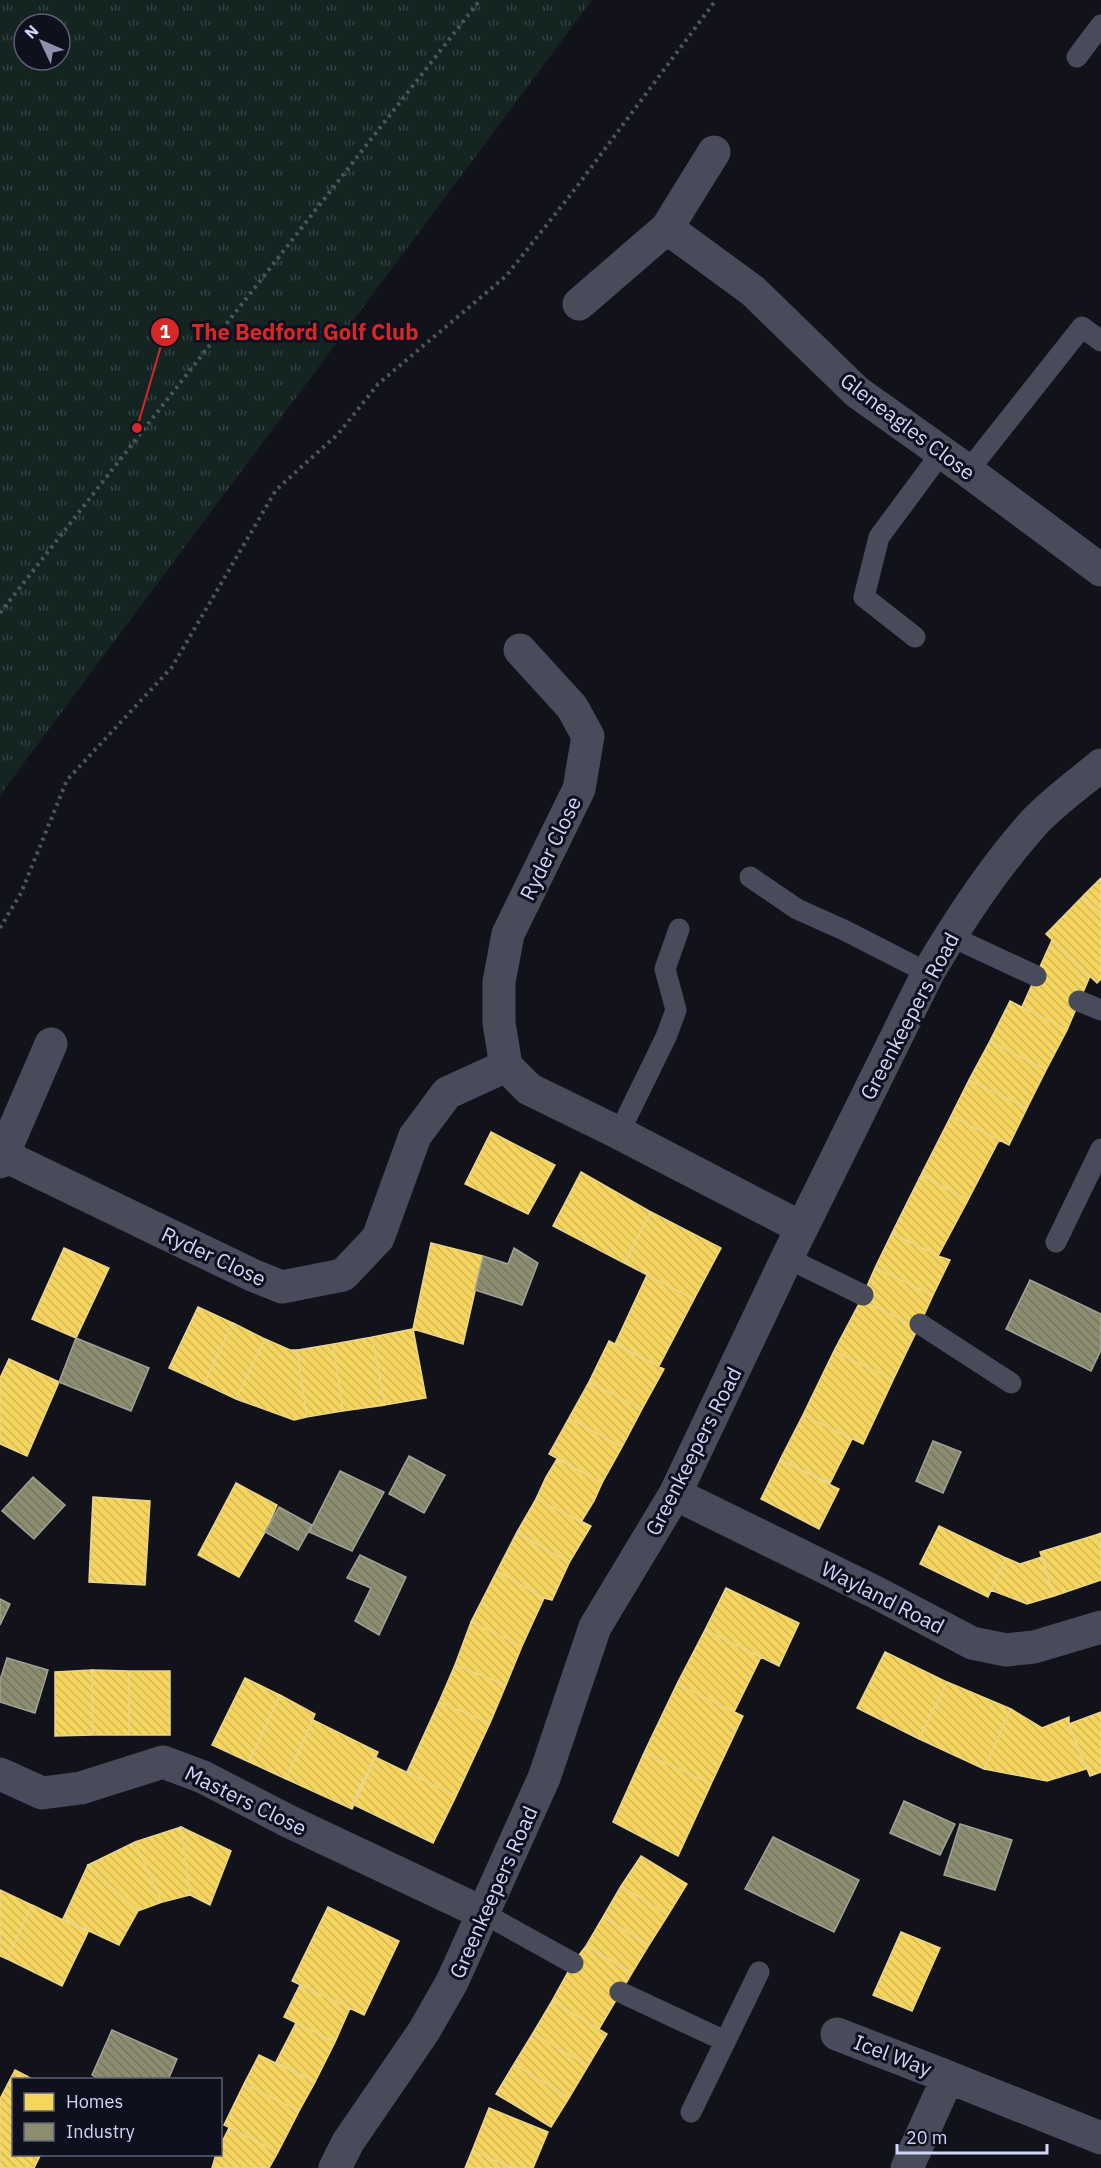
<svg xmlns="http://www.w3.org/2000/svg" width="1101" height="2168" viewBox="0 0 1101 2168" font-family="'IBM Plex Sans',sans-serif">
<defs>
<pattern id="grass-tufts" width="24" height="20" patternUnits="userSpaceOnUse" patternTransform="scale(1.5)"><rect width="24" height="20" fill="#132421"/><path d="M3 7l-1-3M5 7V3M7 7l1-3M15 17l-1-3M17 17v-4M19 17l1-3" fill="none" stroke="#344342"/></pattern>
<pattern id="homes-back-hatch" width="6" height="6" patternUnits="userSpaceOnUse" patternTransform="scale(1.5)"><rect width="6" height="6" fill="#f6d55c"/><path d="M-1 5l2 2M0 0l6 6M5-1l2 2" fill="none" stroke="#d1b759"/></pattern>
<pattern id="industry-back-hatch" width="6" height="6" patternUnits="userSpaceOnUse" patternTransform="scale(1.5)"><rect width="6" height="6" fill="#8c8c6e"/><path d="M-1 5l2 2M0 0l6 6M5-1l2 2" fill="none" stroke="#757564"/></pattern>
</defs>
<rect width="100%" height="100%" fill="#12131a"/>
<path fill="url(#grass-tufts)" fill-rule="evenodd" d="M0,0H592L0,795ZM24,24H60V60H24Z"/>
<path fill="url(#homes-back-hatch)" stroke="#ebd58b" stroke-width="1.5" d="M1101,878V913L1083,896Z
M1083,896L1101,913V979L1097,983L1046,934Z
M1052,940L1090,976L1067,1030L1022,1007Z
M1010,1001L1067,1030L1046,1070L990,1041Z
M990,1041L1046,1070L1027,1108L969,1080Z
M969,1080L1027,1108L1009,1145L951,1116Z
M951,1116L999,1140L968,1200L921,1175Z
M491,1132L555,1165L528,1214L465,1184Z
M581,1172L651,1212L624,1263L553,1226Z
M921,1175L968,1200L938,1256L892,1233Z
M651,1212L721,1248L694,1299L624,1263Z
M892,1233L938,1256L950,1260L933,1295L875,1268Z
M431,1243L483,1256L463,1344L413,1329Z
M64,1248L109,1268L76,1338L32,1319Z
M875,1268L933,1295L918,1328L861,1300Z
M647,1275L694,1299L659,1366L615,1344Z
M861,1300L918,1328L893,1380L834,1351Z
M198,1307L233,1323L204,1384L169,1368Z
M233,1323L265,1339L236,1399L204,1384Z
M413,1329L426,1398L385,1405L372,1337Z
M372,1337L385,1405L343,1411L333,1344Z
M265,1339L290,1350H297L307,1417L294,1420L236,1399Z
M609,1341L664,1369L642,1409L589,1382Z
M333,1344L343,1411L307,1417L297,1350Z
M834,1351L893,1380L863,1444L803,1415Z
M9,1359L59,1382L27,1456L0,1444V1378Z
M589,1382L642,1409L622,1447L569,1418Z
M803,1415L852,1439L830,1483L780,1460Z
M569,1418L622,1447L602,1483L549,1454Z
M557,1459L602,1483L594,1501L581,1522L536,1499L546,1477Z
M780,1460L839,1489L819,1529L761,1499Z
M236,1483L277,1505L265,1532L239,1577L198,1555Z
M93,1497L150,1501L145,1585L89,1582Z
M536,1499L591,1526L569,1563L517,1532Z
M939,1526L1006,1558L988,1597L920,1564Z
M517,1532L569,1563L552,1600L544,1598L497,1571Z
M1101,1533V1552L1096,1535Z
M1096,1535L1101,1552V1580L1054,1596L1040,1552Z
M1042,1557L1054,1596L1027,1604L991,1590L1006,1558L1020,1564Z
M497,1571L544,1598L522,1646L471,1622Z
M726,1588L799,1623L779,1666L705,1630Z
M471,1622L522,1646L506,1685L455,1665Z
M705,1630L761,1657L734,1712L677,1684Z
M885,1652L947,1682L919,1739L857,1708Z
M455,1665L506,1685L490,1723L439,1702Z
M92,1670L93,1735L55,1736V1672Z
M92,1670L129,1671V1735H93Z
M129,1671H170V1735H129Z
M245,1678L280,1695L249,1762L212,1745Z
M947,1682L1011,1709L984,1769L919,1739Z
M677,1684L743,1716L711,1784L644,1753Z
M280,1695L315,1714L286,1779L249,1762Z
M439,1702L490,1723L456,1796L407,1772Z
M1011,1709L1042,1728L1069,1717V1724L1086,1769L1047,1781L984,1769Z
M1101,1712V1772L1090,1776L1069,1724Z
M313,1720L378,1752L352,1809L286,1779Z
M644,1753L711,1784L678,1856L613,1822Z
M375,1757L456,1796L433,1843L352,1804Z
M181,1827L190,1895L162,1902L135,1842Z
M181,1827L231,1851L210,1905L190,1895Z
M135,1842L162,1902L138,1911L88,1865Z
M641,1856L687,1884L668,1915L621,1886Z
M88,1865L138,1911L119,1945L63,1919Z
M621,1886L668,1915L649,1945L603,1917Z
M0,1890L32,1905L7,1959L0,1956Z
M32,1905L88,1932L62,1986L7,1959Z
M328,1907L399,1941L364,2015L292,1981Z
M603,1917L649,1945L632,1973L586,1946Z
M901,1932L940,1948L912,2011L873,1995Z
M586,1946L632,1973L599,2029L552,2001L573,1963Z
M300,1985L350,2008L335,2042L284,2017Z
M552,2001L607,2034L588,2066L533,2033Z
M296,2023L335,2042L315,2082L276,2062Z
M533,2033L588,2066L569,2098L514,2064Z
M259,2055L315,2082L299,2111L244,2084Z
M514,2064L569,2098L551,2127L496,2094Z
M15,2070L34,2080H14V2154H41L34,2168H0V2099Z
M244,2084L299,2111L278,2152L224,2125Z
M489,2108L548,2132L533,2168H514L472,2151Z
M229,2128L278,2152L269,2168H212L216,2154H220V2146Z
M472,2151L514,2168H465Z"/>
<path fill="url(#industry-back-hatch)" stroke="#a1a298" stroke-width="1.5" d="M514,1248L538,1263L522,1305L475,1290L483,1256L508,1264Z
M1030,1280L1101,1314V1350L1091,1371L1006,1329Z
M76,1338L149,1368L131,1411L59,1382Z
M933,1441L961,1452L943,1493L916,1481Z
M409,1456L445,1475L424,1513L389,1494Z
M340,1471L384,1492L352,1551L309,1532Z
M33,1477L65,1505L34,1539L2,1511Z
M279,1507L312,1525L298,1550L265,1532Z
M360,1555L406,1577L379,1635L355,1621L371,1588L347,1578Z
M0,1599L10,1604L0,1625Z
M7,1658L48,1670L35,1713L0,1702V1680Z
M904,1801L955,1824L940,1855L890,1833Z
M960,1824L1012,1840L995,1890L944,1875Z
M773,1837L859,1880L834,1932L745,1889Z
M112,2030L177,2059L168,2080H101L92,2075Z"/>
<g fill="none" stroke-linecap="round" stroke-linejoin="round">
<path stroke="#48575d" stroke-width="4" stroke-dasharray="3 4.5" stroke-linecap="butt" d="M0,613L480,0
M0,928L21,893L67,780L172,667L276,490L339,433L378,384L506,276L572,193L716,0"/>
<path stroke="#484b5a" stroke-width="21" d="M1077,57L1101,25
M968,471L1082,327L1101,341
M915,637L864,597L879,537L942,452
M750,877L797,909L844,930L928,973
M950,936L1036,976
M1079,1001L1101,1010
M619,1133L666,1037L676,1010L665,969L679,929
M1056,1242L1101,1149
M787,1258L863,1295
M920,1324L1011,1383
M483,1913L573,1963
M620,1992L725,2041
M691,2112L759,1972"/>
<path stroke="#484b5a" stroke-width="33" d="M667,228L753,291L857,392L968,471L1101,570
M579,304L667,228L714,152
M520,650L572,707L588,736L579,789L508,934L499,982V1023L506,1066L529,1089L619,1133L802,1228
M3,1155L252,1275L282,1287L343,1275L378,1238L415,1136L447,1093L506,1066
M0,1162L51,1044
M675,1494L877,1593L972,1643L1006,1650L1034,1647L1101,1627
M0,1774L42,1793L81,1788L163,1762L203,1777L288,1821L483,1913
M837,2034L948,2077
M335,2168L348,2142L424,2031L452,1982L544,1778L595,1627L675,1494L787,1258L928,973C958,922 991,871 1031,826C1049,805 1079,784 1101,765
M907,2168L948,2077L1101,2138"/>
</g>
<g text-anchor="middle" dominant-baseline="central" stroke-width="6" stroke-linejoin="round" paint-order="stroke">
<g font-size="21" fill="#d1d6f9" stroke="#0f101e">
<text transform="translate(908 426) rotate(37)">Gleneagles Close</text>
<text transform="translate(550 848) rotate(-64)">Ryder Close</text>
<text transform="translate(909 1016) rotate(-62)">Greenkeepers Road</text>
<text transform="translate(214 1256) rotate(25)">Ryder Close</text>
<text transform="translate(693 1451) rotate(-63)">Greenkeepers Road</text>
<text transform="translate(883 1597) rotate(27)">Wayland Road</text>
<text transform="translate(246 1800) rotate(26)">Masters Close</text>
<text transform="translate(493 1892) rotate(-66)">Greenkeepers Road</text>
<text transform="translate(893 2055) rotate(21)">Icel Way</text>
</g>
</g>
<path fill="none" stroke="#d62828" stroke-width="2" d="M137 428L165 332"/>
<g fill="#d62828" stroke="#0f101e" stroke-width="2">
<circle cx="137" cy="428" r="6"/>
<circle cx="165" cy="332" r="15"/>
</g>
<g font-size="18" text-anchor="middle" font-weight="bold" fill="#fff">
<text x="165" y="338">1</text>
</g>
<g font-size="22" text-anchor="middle" font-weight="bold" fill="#d62828" stroke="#0f101e" stroke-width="6" stroke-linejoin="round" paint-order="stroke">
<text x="305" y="340">The Bedford Golf Club</text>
</g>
<rect x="12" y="2078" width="210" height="78" fill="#0f101e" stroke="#5d5f76" stroke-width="1.5"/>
<rect x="24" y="2093" width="30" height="18" fill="#f6d55c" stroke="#5d5f76" stroke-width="1.5"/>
<text x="66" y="2108" font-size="18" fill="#d1d6f9">Homes</text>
<rect x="24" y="2123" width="30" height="18" fill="#8c8c6e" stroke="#5d5f76" stroke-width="1.5"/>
<text x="66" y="2138" font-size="18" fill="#d1d6f9">Industry</text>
<g transform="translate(42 42) rotate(314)"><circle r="28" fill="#0f101e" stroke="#5d5f76" stroke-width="1.5"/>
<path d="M0-4.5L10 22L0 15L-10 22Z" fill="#8e92ab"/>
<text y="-9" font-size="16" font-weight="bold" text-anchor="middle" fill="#d1d6f9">N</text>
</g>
<path d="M897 2144v9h150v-9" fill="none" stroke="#d1d6f9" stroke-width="3"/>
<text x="906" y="2144" font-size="18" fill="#d1d6f9" stroke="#0f101e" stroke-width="4.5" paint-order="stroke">20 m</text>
</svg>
